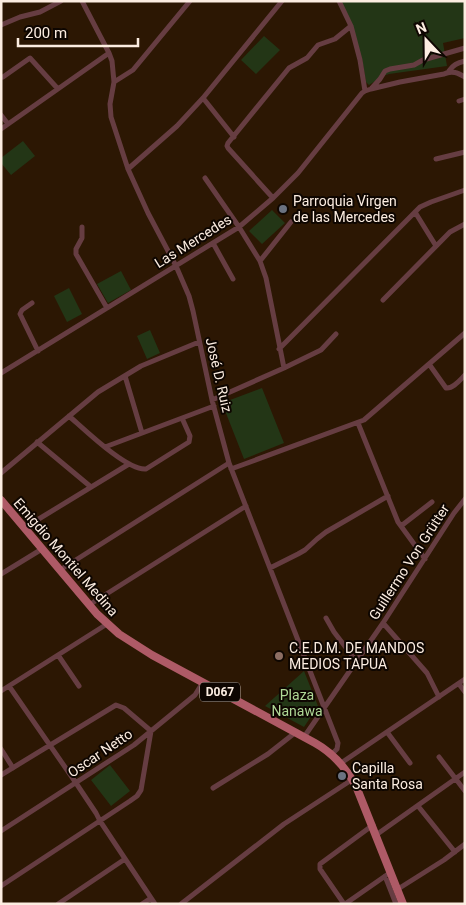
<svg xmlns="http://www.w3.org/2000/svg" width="466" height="905" viewBox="0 0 466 905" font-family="Roboto,sans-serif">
<rect width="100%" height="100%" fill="#2c1703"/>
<path fill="#233616" d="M341,1H465V38L443,43L447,66L389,74L383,76L369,85L366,82L362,59Z
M264,36L280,50L256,74L241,60Z
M23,141L35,156L11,175L1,163V158Z
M272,210L285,223L262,244L249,231Z
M121,271L131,290L108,303L97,284Z
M69,288L82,314L67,322L54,296Z
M150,330L160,353L147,359L137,336Z
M262,388L284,443L244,459L222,403Z
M304,671L318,706L304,727L265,706Z
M110,765L130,791L111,806L91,780Z"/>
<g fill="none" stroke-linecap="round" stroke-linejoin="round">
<path stroke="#663d42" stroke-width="5" d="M82,1L109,53L112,61L114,82L110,104L111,117L128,169L148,213L176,266L189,296L193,311L212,400L229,463L338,743L337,749L332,754
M339,1L351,26L360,60L365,91
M1,25L20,17L40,12L61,1
M449,71C453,65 457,63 465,61
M3,77L30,58L58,89
M114,82L133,70L190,1
M371,89L400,82L444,74C452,70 458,73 465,77
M203,98L234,137
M459,101L465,99
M1,115L8,124
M1,129L109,53
M436,159L465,152
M128,169L177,126L203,98L282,1
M205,178L239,227L260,261L266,278L284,368
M273,198L228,148L227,146L228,143L289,68L307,58L318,45L335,39L351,26
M415,212L436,246
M82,227V238L76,249V254L107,308
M213,243L233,279
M260,261L291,222
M383,300L450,232L465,224
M32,303L22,310L20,314L38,351
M279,349L420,207L431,202L465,190
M429,364L446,388C453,389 460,380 465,375
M1,373L239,227L273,198L298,173L362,93L365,91L371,89L380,79L385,71L390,69L414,65L423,60L465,48
M125,376L142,433
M212,400L284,368L321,350L336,334
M69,416C84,429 127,471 146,469L189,442L190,436L182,418
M358,423L398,522L425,559
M37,442L91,487
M105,447L214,406
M231,469L364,420L465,333
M1,473L98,392L141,366L199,342
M401,526L432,502
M24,528L129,464
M270,568L298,554L305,550L317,539L326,532L388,496
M60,570L229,463
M1,574L42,549
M89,605L246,506
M326,618L334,632L357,662
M383,623L427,673L439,697
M58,655L79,686
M459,684L465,692
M9,686L76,783L96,813L100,821L155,904
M1,691L107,624
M387,732L410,763
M304,737L383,623L454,513L465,499
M1,749L13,768
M439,757L465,791
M341,763L465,679
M1,775L116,705L124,708L151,731L142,784L141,790L137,796L130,801L1,886
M213,788L268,754L296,732
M418,806L455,852
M1,831L134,745L195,695L203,682
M376,835L465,772
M385,876L396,904
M398,889L444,860L465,844
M58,904L125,859
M142,904L151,898
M181,904L284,824L353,779
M344,904L320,869V864L373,825
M345,904L391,872"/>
<path stroke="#ae5a66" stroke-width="8" d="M1,500L97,614L119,634L152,655L315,743C333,753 346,768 356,786L403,904"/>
</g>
<g fill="#6b7280" stroke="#0e0601" stroke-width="2">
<circle cx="283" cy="209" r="5"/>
<circle cx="342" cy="776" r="5"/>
</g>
<circle fill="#8d6e63" stroke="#0e0601" stroke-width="2" cx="279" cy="656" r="5"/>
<g text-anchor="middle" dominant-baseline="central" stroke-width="4" stroke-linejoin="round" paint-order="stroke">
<rect fill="#0e0601" stroke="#b5a89e" stroke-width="1" x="200" y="682.5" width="40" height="19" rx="4"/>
<g font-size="12" font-weight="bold" fill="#fcede1">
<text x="220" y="692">D067</text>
</g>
<g font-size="14" fill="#fcede1" stroke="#0e0601" text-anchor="start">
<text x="293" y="201">Parroquia Virgen<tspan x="293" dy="16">de las Mercedes</tspan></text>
<text x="289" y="648">C.E.D.M. DE MANDOS<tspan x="289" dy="16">MEDIOS TAPUA</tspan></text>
<text x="352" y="768">Capilla<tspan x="352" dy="16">Santa Rosa</tspan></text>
</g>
<g font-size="14" fill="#fcede1" stroke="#0e0601">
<text transform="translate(193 241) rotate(-32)">Las Mercedes</text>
<text transform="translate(219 375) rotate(77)">José D. Ruiz</text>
<text transform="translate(66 557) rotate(49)">Emigdio Montiel Medina</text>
<text transform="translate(409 562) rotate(-57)">Guillermo Von Grütter</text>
<text transform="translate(100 753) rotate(-34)">Oscar Netto</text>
</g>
<g font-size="14" fill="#afd896" stroke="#0e0601">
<text x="297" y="695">Plaza<tspan x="297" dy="16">Nanawa</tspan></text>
</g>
</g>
<rect width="466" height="905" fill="none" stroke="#fcede1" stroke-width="5"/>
<g transform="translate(426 40) rotate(338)" stroke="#0e0601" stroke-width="4" paint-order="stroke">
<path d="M0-4L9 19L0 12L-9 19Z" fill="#fcede1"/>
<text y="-8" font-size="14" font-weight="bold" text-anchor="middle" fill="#fcede1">N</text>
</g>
<path d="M18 38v8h120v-8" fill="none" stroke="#fcede1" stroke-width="2.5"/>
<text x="25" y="38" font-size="15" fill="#fcede1" stroke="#0e0601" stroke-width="4" paint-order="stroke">200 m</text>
</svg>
